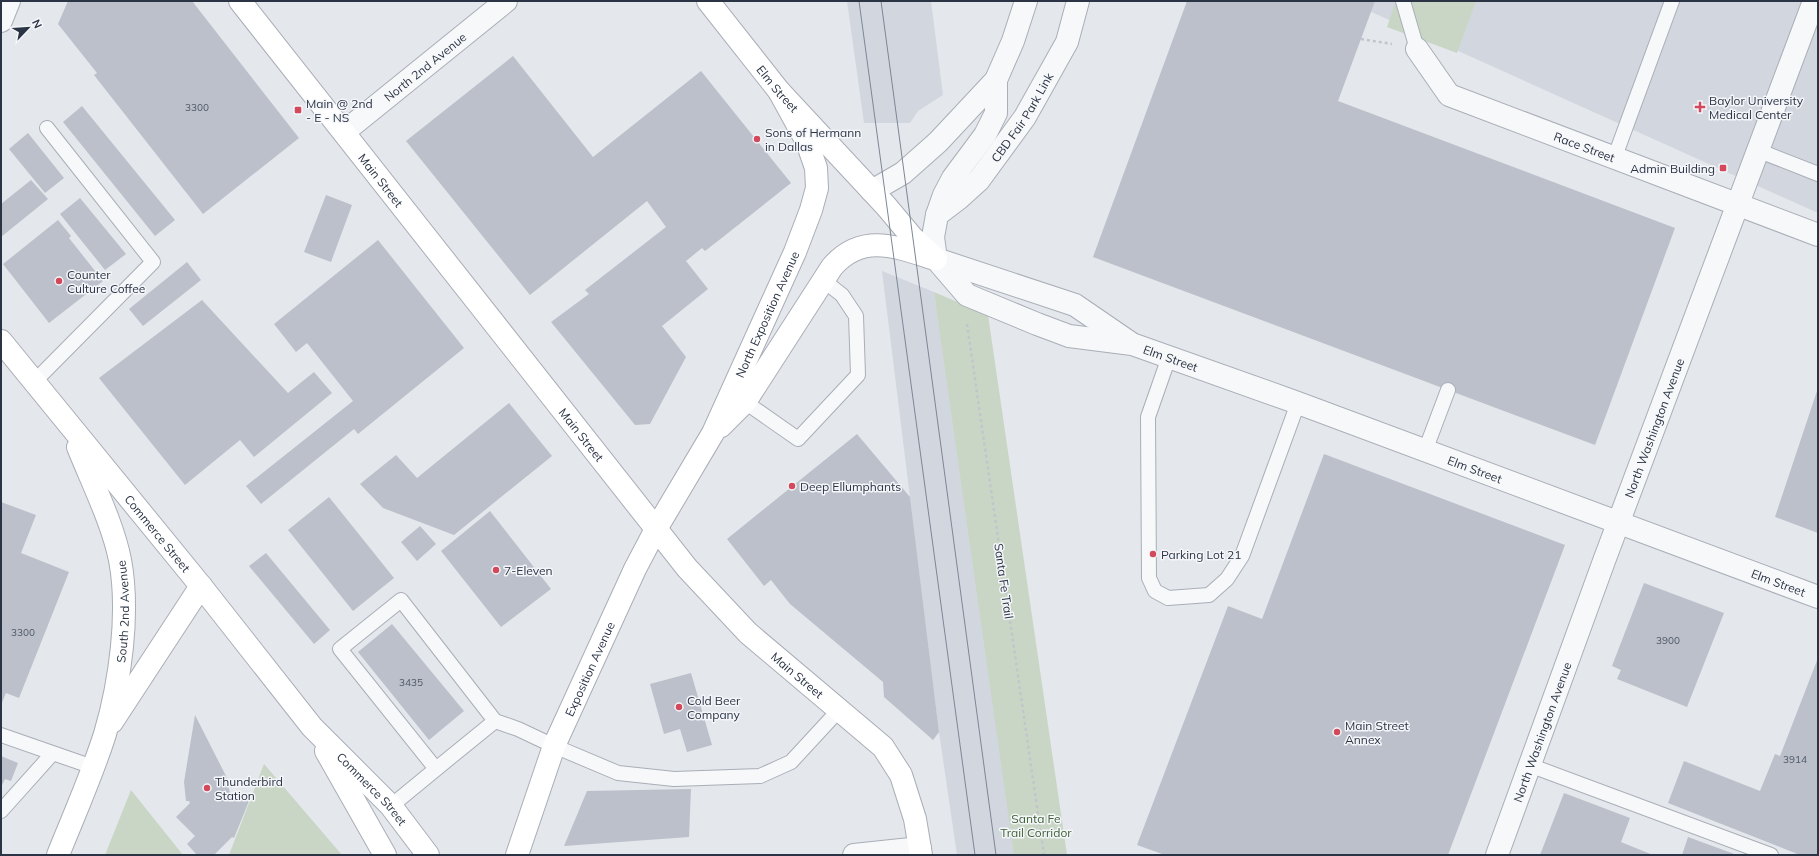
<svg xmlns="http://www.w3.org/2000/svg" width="1819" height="856" viewBox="0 0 1819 856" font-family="Mulish,sans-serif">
<rect width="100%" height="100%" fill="#e4e7ec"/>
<path fill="#d2d6de" d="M847,1H931L943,95L918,111L910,123H864Z
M1347,1H1818V213Z
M882,271L934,292L1020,855H957L939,732Z"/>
<path fill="#c9d6c5" d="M1396,1H1476L1457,53L1387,27Z
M934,292L988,315L1067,855H1014Z
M264,764L342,855H229Z
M131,790L183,855H105Z"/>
<path fill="#bbc0ca" d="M68,1H192L299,138L203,214L94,75L97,73L58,24Z
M1187,1H1375L1338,101L1675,228L1595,445L1093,257Z
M513,56L593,157L701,71L791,183L723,237L705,251L702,248L686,261L708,289L662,326L686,357L650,424L635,425L551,322L589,294L585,290L666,227L647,201L530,295L406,141Z
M82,106L175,220L155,236L63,122Z
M28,133L64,178L45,193L9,149Z
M31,180L48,199L1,237V204Z
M326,195L352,205L331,262L304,252Z
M80,198L126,254L105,270L60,214Z
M58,220L71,236L69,238L103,281L49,323L3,264Z
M378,240L464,348L358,434L354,429L261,504L246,486L353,401L307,343L296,352L274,324Z
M187,262L201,280L143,326L129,309Z
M202,300L288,393L314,372L332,393L254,457L240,440L185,485L99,378Z
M1818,388V533L1775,517Z
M509,403L552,456L454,535L383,508L360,484L396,455L417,478Z
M857,434L910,497L939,732L933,740L884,697L883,682L790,604L771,580L764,586L727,539Z
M1324,454L1565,545L1448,855H1165L1137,845L1228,606L1262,619Z
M329,497L394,578L353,611L288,530Z
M1,502L36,515L21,553L69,572L19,698L6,693L1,705Z
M490,511L551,589L501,627L441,551Z
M420,526L436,544L417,561L401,542Z
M266,553L330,630L314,644L249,566Z
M1644,583L1724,613L1687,707L1617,679L1621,670L1612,666Z
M392,624L464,711L429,740L358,652Z
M1818,658V855H1800L1668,803L1684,761L1760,791L1775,754L1780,756Z
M691,673L712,745L687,752L680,729L664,734L650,684Z
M195,715L226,776L230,793L249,801L234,838L232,837L214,855H197L187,844L195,836L176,817L190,803L189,801H186L184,782Z
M1,756L18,763L11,781L5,779L1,787Z
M691,789L689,837L564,846L587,791Z
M1564,793L1630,818L1621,842L1653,855H1540Z
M1688,837L1737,855H1682Z"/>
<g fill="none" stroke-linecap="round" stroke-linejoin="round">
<defs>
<path id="service" d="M1403,1L1417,49
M1757,150L1818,174
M1614,159L1672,1
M1169,357L1148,417L1149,578L1155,591L1168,598L1209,595L1227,579L1242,556L1298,403
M34,382L153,262L47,128
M745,402L798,439L858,375L856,316L842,295L823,280
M1425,451L1448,390
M495,721L436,769L340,649L401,600L495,721L518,729L554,746L618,773L674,779L760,776L791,762L839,710
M1,735L93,767
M1529,765L1771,855
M391,806L436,769
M1,811L52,754"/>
<g id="minor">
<path d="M1,21L9,1"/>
<path id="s1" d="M1417,49L1449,95L1818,235"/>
<path id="s2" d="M344,132L506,1"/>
<path id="s3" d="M936,259L967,295L1037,324L1069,336L1132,344L1298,403L1818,597"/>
<path d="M936,259L1075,305L1129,342"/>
<path d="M854,855L920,848"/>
</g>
<g id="tertiary">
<path d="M872,191L903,173L912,165L938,142L996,80L1013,41L1026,1"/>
<path id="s4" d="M937,215L958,199L979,180L1025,117L1067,42L1078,1"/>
<path d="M936,259L933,237L937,215L944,195L953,178L985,135L996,113V80"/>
<path id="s5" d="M1497,855L1604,561L1814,1"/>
</g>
<g id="secondary">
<path id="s6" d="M240,1L687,568L748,633L883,747L901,775L915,819L921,855"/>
<path id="s7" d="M708,1L779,91L886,206L912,237L936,259"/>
<path id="s8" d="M1,341L201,586L312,727L391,806L428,855"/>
<path d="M721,426L745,402L832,267C861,233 895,246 932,258"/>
<path d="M112,722L201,586"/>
<path d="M326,751L385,855"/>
<path id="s9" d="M58,855C74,815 92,775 105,734C120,683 130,613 120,560C113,524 92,482 78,447"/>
<path id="s10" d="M517,855L554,746L635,569L656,529L713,433L795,252L811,210L817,188L816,168L807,142L779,91"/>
</g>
</defs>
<use href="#service" stroke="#a9aeb7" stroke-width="16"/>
<use href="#minor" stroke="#a9aeb7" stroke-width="24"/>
<use href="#tertiary" stroke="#a9aeb7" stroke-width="24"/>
<use href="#secondary" stroke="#a9aeb7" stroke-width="24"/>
<path stroke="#c2c5cb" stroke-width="2.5" stroke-dasharray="3 3" stroke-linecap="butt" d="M1361,39L1392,44
M967,324L1044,855"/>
<use href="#service" stroke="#f7f8fa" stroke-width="14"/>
<use href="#minor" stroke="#f7f8fa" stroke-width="22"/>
<use href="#tertiary" stroke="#f7f8fa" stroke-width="22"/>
<use href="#secondary" stroke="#fff" stroke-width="22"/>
<path stroke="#7d8696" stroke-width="1" d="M859,1L975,855
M881,1L996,855"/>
</g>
<g fill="#d1495b" stroke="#f4f6f9" stroke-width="1.5">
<path d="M1698 101h4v4h4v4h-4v4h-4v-4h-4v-4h4z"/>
<rect x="294" y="106" width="8" height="8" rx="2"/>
<circle cx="757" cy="139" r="4"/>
<rect x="1719" y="164" width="8" height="8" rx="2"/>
<circle cx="59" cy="281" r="4"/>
<circle cx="792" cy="486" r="4"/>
<circle cx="1153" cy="554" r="4"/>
<circle cx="496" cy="570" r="4"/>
<circle cx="679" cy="707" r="4"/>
<circle cx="1337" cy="732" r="4"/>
<circle cx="207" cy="788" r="4"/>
</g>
<g text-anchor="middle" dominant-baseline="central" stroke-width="3" stroke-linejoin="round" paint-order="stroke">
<g font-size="10" fill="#4f5766">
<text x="197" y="107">3300</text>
<text x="23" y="632">3300</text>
<text x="1668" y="640">3900</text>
<text x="411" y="682">3435</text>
<text x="1795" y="759">3914</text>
</g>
<g font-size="12" fill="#2b3445" stroke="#f4f6f9">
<text stroke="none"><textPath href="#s2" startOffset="104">North 2nd Avenue</textPath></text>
<text stroke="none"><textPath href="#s7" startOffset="112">Elm Street</textPath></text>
<text stroke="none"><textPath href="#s4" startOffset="131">CBD Fair Park Link</textPath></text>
<text stroke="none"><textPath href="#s1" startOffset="201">Race Street</textPath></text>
<text stroke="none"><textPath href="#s6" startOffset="228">Main Street</textPath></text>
<text stroke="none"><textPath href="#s10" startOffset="597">North Exposition Avenue</textPath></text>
<text stroke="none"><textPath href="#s3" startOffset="262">Elm Street</textPath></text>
<text stroke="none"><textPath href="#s5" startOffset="455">North Washington Avenue</textPath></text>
<text stroke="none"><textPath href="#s6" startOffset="552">Main Street</textPath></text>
<text stroke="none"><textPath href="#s3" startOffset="586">Elm Street</textPath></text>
<text stroke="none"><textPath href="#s8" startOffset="248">Commerce Street</textPath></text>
<text transform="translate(1004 581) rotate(82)">Santa Fe Trail</text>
<text stroke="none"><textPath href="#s3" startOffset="910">Elm Street</textPath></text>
<text stroke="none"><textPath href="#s9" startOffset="254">South 2nd Avenue</textPath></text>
<text stroke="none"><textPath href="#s10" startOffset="200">Exposition Avenue</textPath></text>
<text stroke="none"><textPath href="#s6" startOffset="876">Main Street</textPath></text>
<text stroke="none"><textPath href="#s5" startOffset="131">North Washington Avenue</textPath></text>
<text stroke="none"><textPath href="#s8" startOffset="582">Commerce Street</textPath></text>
</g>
<g font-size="12" fill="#2b3445" stroke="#f4f6f9" text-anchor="start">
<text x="1709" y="100">Baylor University<tspan x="1709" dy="14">Medical Center</tspan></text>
<text x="306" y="103">Main @ 2nd<tspan x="306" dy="14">- E - NS</tspan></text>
<text x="765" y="132">Sons of Hermann<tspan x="765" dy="14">in Dallas</tspan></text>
<text x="1715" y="168" text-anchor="end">Admin Building</text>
<text x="67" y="274">Counter<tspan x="67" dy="14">Culture Coffee</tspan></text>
<text x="800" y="486">Deep Ellumphants</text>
<text x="1161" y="554">Parking Lot 21</text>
<text x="504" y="570">7-Eleven</text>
<text x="687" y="700">Cold Beer<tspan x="687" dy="14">Company</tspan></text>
<text x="1345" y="725">Main Street<tspan x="1345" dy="14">Annex</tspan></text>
<text x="215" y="781">Thunderbird<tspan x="215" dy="14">Station</tspan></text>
</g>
<g font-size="12" fill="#3f6138" stroke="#f4f6f9">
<text x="1036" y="818">Santa Fe<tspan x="1036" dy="14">Trail Corridor</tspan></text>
</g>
</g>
<rect width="1819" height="856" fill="none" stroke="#2b3445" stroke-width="4"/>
<g transform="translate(28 28) rotate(65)" stroke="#f4f6f9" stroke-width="3" paint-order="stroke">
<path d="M0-3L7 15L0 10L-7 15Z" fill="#2b3445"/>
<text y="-6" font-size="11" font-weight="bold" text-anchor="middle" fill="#2b3445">N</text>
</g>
</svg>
